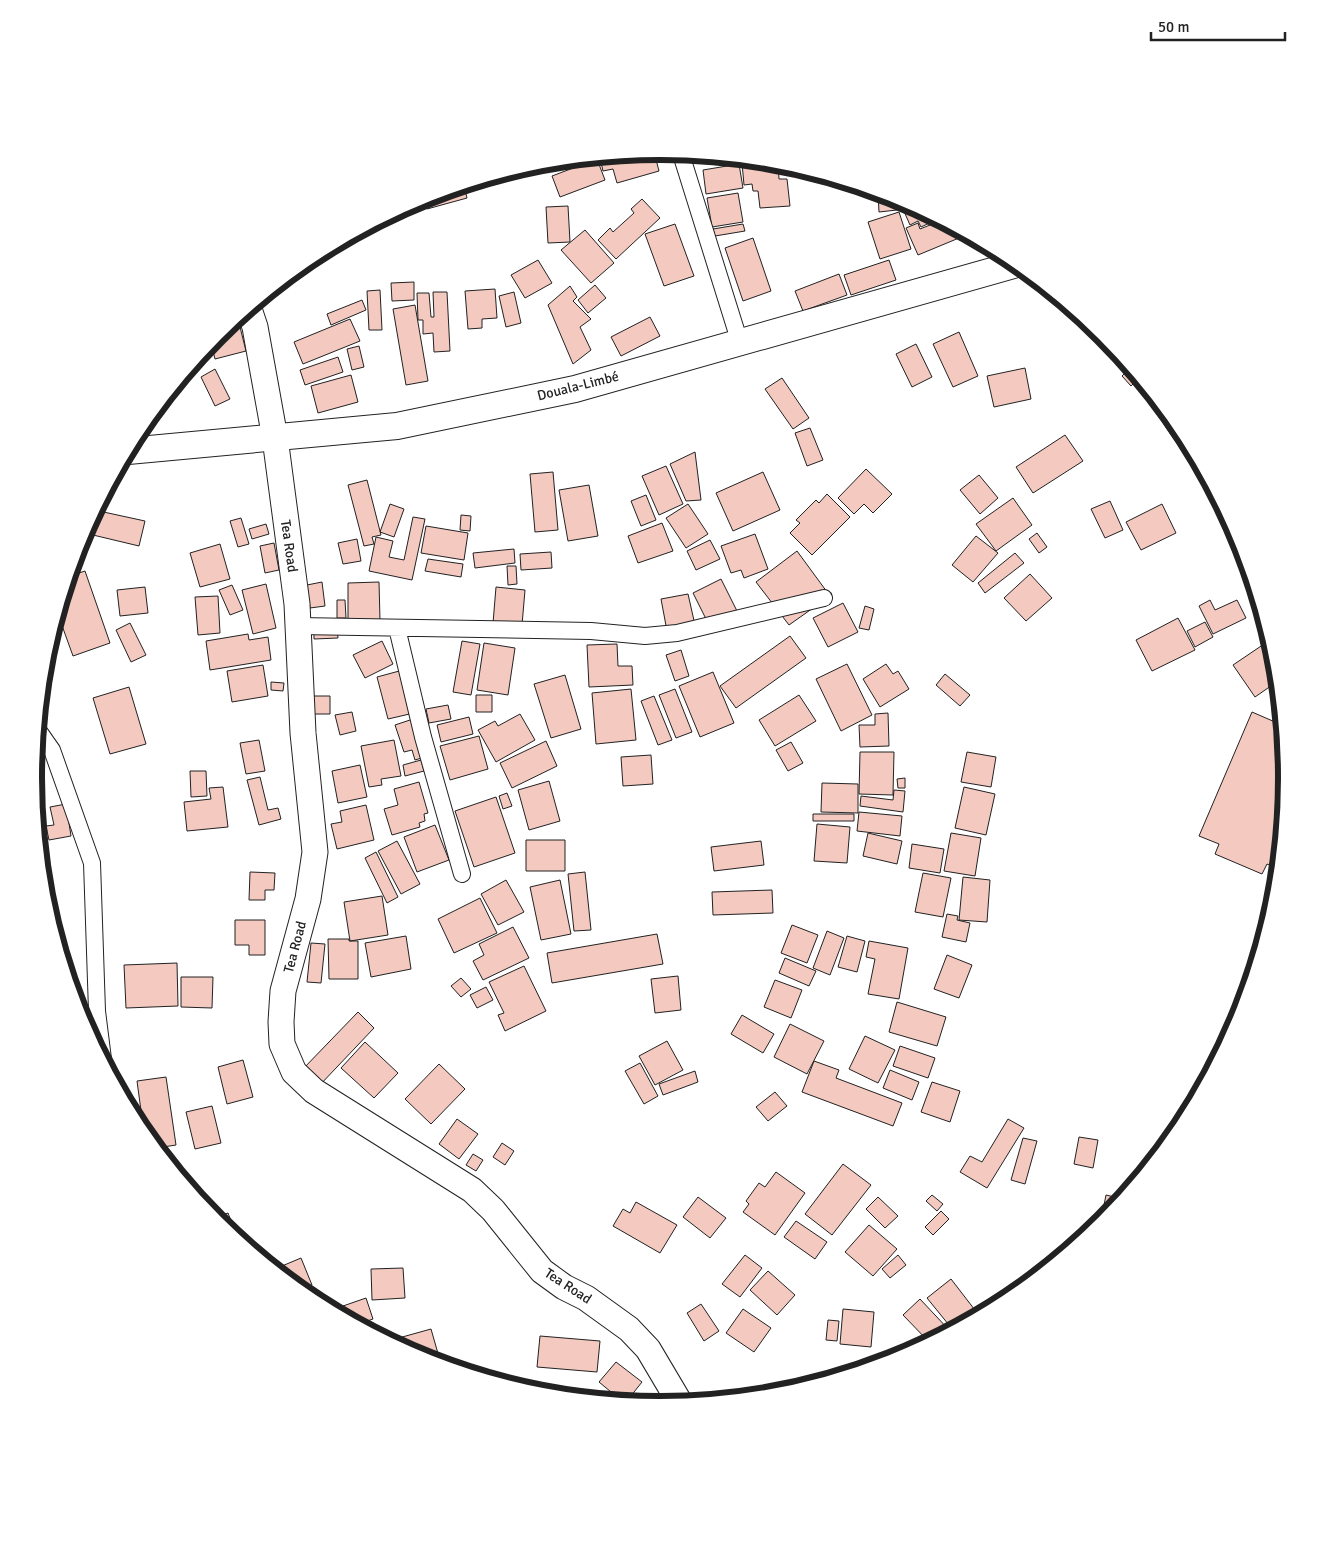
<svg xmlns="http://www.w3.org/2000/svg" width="1321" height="1557" viewBox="0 0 1321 1557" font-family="Signika,sans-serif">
<rect width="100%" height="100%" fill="#fff"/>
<path fill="#f3c9c0" stroke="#222" d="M654,152L659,171L617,183L613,169L603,171L600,158Z
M597,159L605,180L560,197L552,176Z
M761,162L778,163L779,179H787L790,206L760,208L758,191H753L752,184L744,185L742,163Z
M739,164L743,188L706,194L703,170Z
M464,186L467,198L427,209L424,198Z
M738,193L743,222L712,227L707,198Z
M878,193L896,198L897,210L879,212Z
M642,199L660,218L616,259L598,240L610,228L613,232L634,213L631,209Z
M911,205L938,219L921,227L918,221L910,225L903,209Z
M568,206L570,242L548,243L546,207Z
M899,212L911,249L880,259L868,222Z
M940,221L955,229L959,238L918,255L906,228L918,223L920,229Z
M675,224L694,276L664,286L645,234Z
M743,224L745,231L715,236L713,229Z
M585,230L614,263L591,283L561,250Z
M349,238L351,244L315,256Z
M753,238L771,291L743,301L725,248Z
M538,260L552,283L525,298L511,275Z
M889,260L896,280L851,295L844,275Z
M839,274L847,295L803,311L795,291Z
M414,282V300L392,301L391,283Z
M595,285L606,298L588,313L578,300Z
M570,286L577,297L573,301L591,319L580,327L591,350L573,364L548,305Z
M495,289L497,318L482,319V328L468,329L465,291Z
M380,290L382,330H369L367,291Z
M433,292H447L450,351L434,352L433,333L423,334V320H418L417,293H429L431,317H434Z
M514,292L521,323L506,327L499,296Z
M362,300L366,310L331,325L327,314Z
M415,305L428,381L406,385L393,309Z
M650,317L660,336L621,356L611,337Z
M238,319L246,351L215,359L211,343L218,335Z
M350,319L360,341L303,364L294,342Z
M959,332L978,376L953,387L933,344Z
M916,344L932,377L912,387L896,354Z
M359,346L364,367L352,370L347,349Z
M338,357L343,372L305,385L300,370Z
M1122,358L1139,378L1131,386L1122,376L1129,369L1120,360Z
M1025,368L1031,399L994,407L987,376Z
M215,369L230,399L215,406L201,377Z
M351,375L358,402L318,413L311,386Z
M782,378L809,418L793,429L765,389Z
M1159,402L1182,431L1220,502L1218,504L1153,408Z
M810,428L823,460L807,466L795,433Z
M1065,435L1083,461L1033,493L1016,467Z
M695,452L701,500L686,501L670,464Z
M666,466L683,504L659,515L642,476Z
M866,469L892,494L873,513L864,504L854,514L838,498Z
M553,472L558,530L535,532L530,474Z
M763,472L780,510L733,531L716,493Z
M979,475L998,498L980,514L960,490Z
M367,480L381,535L372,537L374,544L364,546L348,485Z
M589,485L598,536L568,541L559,490Z
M827,494L850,517L812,555L790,533L800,523L796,520L816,500L819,503Z
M646,495L656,520L641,526L631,501Z
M1013,498L1032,525L996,551L976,524Z
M1110,501L1123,530L1105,538L1091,509Z
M390,504L404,509L394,537L380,532Z
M688,504L708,534L686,548L666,518Z
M1162,504L1176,533L1141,550L1126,522Z
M99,511L145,521L139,546L93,535Z
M461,515L471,516L470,531L460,530Z
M413,517L425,519L412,580L369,571L376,537L393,541L389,557L404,560Z
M241,518L249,544L238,547L230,521Z
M662,523L673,551L638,563L628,536Z
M266,524L269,534L252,539L249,529Z
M426,526L468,533L464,560L421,553Z
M1037,533L1047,547L1039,553L1029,539Z
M755,534L768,569L744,578L741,570L731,573L721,546Z
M976,536L998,553L973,582L952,565Z
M357,539L361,561L343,564L338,543Z
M710,540L720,559L696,570L687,551Z
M274,543L279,570L265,573L260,546Z
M220,544L230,579L200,587L190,553Z
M514,549L515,563L475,568L473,553Z
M797,551L830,596L789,625L756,582Z
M551,552L552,568L521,570L520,554Z
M1015,553L1024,563L985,593L978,583Z
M428,559L463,564L461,577L425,571Z
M507,566H516L517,584L508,585Z
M85,571L110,643L73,656L60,620L56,621L70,576Z
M1030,574L1052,598L1026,621L1004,598Z
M721,579L737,611L709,625L693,593Z
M322,582L325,606L310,608L307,585Z
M379,582L380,620L348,621V583Z
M266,584L276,628L253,634L242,590Z
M232,585L243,610L230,615L219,590Z
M145,587L148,613L120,616L117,590Z
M496,587L525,590L522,625L493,623Z
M688,594L695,625L667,631L661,599Z
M218,596L220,633L198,635L195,597Z
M337,600H345L346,618H337Z
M1210,600L1215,610L1237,600L1246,618L1213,634L1199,606Z
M843,603L858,632L828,647L813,618Z
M865,606L874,609L869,630L859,628Z
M1178,618L1195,650L1152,671L1136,640Z
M1205,622L1213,637L1195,647L1187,631Z
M130,623L146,655L131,662L116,630Z
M337,624L338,638L314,639V625Z
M248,634L249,640L268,637L271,660L210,670L206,641Z
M790,636L806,658L736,708L720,686Z
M1270,640L1275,657L1278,681L1255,697L1233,665Z
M382,641L393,664L365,678L353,655Z
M462,641L480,644L471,695L453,692Z
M484,643L515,648L508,695L477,690Z
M617,644L618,666H632L633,685L589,687L587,645Z
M681,650L689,676L675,681L666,655Z
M847,664L872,715L841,731L816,679Z
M886,664L893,674L898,671L909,689L880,707L863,679Z
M263,665L268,696L232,702L227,671Z
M403,670L414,713L388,719L377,677Z
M713,672L734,723L700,737L679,686Z
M945,674L970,695L960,706L936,685Z
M565,675L581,729L551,738L534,684Z
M271,682L284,683L283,691L271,690Z
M129,687L146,744L110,754L93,698Z
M631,689L636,740L596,744L592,693Z
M675,689L692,732L676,738L659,695Z
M476,695H492V712H476Z
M799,695L816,721L775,746L759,720Z
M313,696H330V714H314Z
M654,696L672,740L658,745L641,701Z
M448,705L451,719L429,723L426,709Z
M352,712L356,731L340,735L335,715Z
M1252,712L1282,725L1287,778L1278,869L1267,864L1262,874L1215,854L1219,844L1199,836Z
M888,713L889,746L860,747L859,725H875V714Z
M520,714L535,740L496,762L478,730L495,721L498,726Z
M469,717L473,734L441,742L437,725Z
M413,719L425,757L415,760L412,750L404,752L395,725Z
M479,736L488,769L450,780L440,746Z
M259,740L265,771L246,774L240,743Z
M394,740L401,776L381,779L382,785L369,787L361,746Z
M546,741L557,766L512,788L500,763Z
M791,742L803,763L788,771L776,750Z
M860,752H894L893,795L859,794Z
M967,752L996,757L991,787L961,782Z
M651,755L653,784L623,786L621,757Z
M421,760L424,771L405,776L403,765Z
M360,765L367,797L338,803L332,771Z
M190,771H206L207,796L191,797Z
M260,777L268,810L278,808L281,819L259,825L247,780Z
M905,778V788H898L897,779Z
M549,781L560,821L529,830L518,790Z
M419,782L428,813L424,814L425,821L419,823L420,827L392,835L384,809L398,805L394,789Z
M822,783L858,784V813L821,812Z
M223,787L228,827L187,831L184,802L211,799L209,788Z
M964,787L995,794L986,835L955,828Z
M894,790L905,791L903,812L860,806L861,796L893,800Z
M507,793L512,806L503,809L499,796Z
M496,797L515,853L474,867L455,811Z
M66,804L71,836L49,840L46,826L54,825L50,807Z
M366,805L374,840L337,849L331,824L342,822L340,811Z
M859,812L902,816L900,836L857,831Z
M813,814H854V821H813Z
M817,824L850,827L847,863L814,861Z
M435,825L449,860L417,872L404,837Z
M868,833L902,841L897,864L863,856Z
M951,833L981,838L975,876L944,871Z
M526,840H565V871H526Z
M397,841L420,884L401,894L378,851Z
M761,841L764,865L714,871L711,847Z
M912,844L944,849L940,873L909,868Z
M376,852L398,897L387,903L365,858Z
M250,872L275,873L274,890H265V900H249Z
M585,872L591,930L574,931L568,874Z
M923,873L951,878L943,917L915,912Z
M963,877L990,880L987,922L959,920Z
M506,880L524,912L498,925L481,894Z
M560,880L571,934L541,940L530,887Z
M772,890L773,913L713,915L712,892Z
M382,896L388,935L350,941L344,902Z
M480,898L497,933L454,953L438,919Z
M947,914L958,916L957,920L970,923L966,942L942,937Z
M235,920H265V955H249V945H235Z
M792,925L818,935L807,963L781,953Z
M513,927L529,958L483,980L473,961L484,955L479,944Z
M827,931L844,938L830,975L813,968Z
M657,934L663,964L552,983L547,953Z
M406,936L411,969L371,977L365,943Z
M847,936L865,941L857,972L838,967Z
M328,939H349V941H358V979H329Z
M869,941L908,948L899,999L868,994L875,959L866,957Z
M311,943L325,944L321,983L307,982Z
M947,955L972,965L959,998L934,989Z
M785,958L816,971L809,986L779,973Z
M177,963L178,1006L126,1008L124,965Z
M524,966L546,1011L505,1031L498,1015L504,1013L489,982Z
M678,976L681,1010L655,1013L651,979Z
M181,977H213L212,1008L181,1007Z
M461,978L471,989L461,997L451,986Z
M775,980L802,990L791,1018L764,1007Z
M486,987L493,1000L477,1008L470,995Z
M897,1002L946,1017L937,1046L889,1032Z
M358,1012L374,1028L318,1087L301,1071Z
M742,1015L774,1034L763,1053L731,1034Z
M790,1024L824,1041L807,1074L774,1057Z
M865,1036L895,1050L878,1083L849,1069Z
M667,1041L683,1070L655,1085L639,1056Z
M365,1042L398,1073L374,1098L341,1068Z
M900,1046L935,1058L928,1078L893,1066Z
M243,1060L253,1097L227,1104L218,1067Z
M814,1061L839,1070L836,1078L902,1103L893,1126L802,1092Z
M640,1063L658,1096L644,1104L625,1071Z
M439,1064L465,1089L431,1124L405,1099Z
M890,1070L919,1082L912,1100L883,1088Z
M695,1071L698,1082L663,1095L659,1084Z
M166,1077L176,1145L157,1148L144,1133L137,1081Z
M932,1082L960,1091L950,1122L921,1112Z
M775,1092L787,1106L768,1121L756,1107Z
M212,1106L221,1143L195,1149L186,1112Z
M457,1119L478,1134L459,1159L439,1144Z
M1008,1119L1024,1128L987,1188L960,1172L970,1156L982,1162Z
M1079,1137L1098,1140L1093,1168L1074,1164Z
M1023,1138L1037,1141L1025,1184L1011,1180Z
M502,1143L514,1151L505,1165L493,1157Z
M473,1154L483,1160L476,1171L466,1165Z
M843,1164L871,1185L832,1235L805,1214Z
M776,1172L805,1193L775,1235L743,1212L749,1204L746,1201L759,1183L765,1187Z
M932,1195L943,1204L937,1211L926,1201Z
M1106,1195L1123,1199L1100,1225Z
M698,1197L726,1218L710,1238L683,1217Z
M878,1197L898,1216L885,1228L866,1209Z
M636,1202L677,1225L660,1253L613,1226L623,1209L630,1213Z
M941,1211L949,1219L933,1235L925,1227Z
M228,1213L238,1239L214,1218Z
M796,1221L827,1242L815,1259L784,1237Z
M869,1225L897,1249L873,1276L845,1252Z
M745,1255L762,1268L740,1297L722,1284Z
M898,1255L906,1265L890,1278L882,1269Z
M301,1258L312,1285L300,1290L288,1280L282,1266Z
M403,1268L405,1298L372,1300L371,1269Z
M768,1271L795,1295L777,1315L750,1290Z
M951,1279L978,1314L967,1322L953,1330L927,1298Z
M366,1298L373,1319L359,1324L348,1319L343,1306Z
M920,1299L950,1331L929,1342L903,1315Z
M701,1304L719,1331L704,1341L687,1313Z
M743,1309L771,1328L754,1352L726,1333Z
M843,1309L874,1312L871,1347L840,1344Z
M828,1320L839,1321L837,1341L826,1340Z
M374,1323L377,1334L362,1326Z
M431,1329L441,1364L419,1357L417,1350L410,1352L397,1345L395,1339Z
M540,1336L600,1341L597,1372L537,1367Z
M616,1362L642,1382L626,1402H623L599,1382Z
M793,1382L803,1387L788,1392Z"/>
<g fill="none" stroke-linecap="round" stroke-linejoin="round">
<defs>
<path id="minor" d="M681,154L740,343
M298,626L591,631L645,636L677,633L824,598
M397,628L423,737L462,874
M38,730L52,750L92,863L97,1011L103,1059"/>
<path id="primary" d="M249,309L255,327L275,438L297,604L303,733L315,852L308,899L283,991L281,1022L282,1044L294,1072L314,1091L472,1190L493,1210L542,1271L564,1287L586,1298L629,1329L648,1349L680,1403"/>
<path id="trunk" d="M128,451L397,426L575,389L1017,264"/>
</defs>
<use href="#minor" stroke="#222" stroke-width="18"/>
<use href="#primary" stroke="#222" stroke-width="27"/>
<use href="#trunk" stroke="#222" stroke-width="28"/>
<use href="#minor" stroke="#fff" stroke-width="16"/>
<use href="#primary" stroke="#fff" stroke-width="25"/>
<use href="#trunk" stroke="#fff" stroke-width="26"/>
</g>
<g text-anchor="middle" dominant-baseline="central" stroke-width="4" stroke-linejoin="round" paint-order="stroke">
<g font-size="14" fill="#222" stroke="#fff">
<text transform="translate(578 386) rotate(-14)">Douala-Limbé</text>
<text transform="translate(289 546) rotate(82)">Tea Road</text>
<text transform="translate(295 947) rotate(-75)">Tea Road</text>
<text transform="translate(568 1286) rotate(33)">Tea Road</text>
</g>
</g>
<path d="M0 0H1321V1557H0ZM42 778a618 618 0 1 1 1236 0a618 618 0 1 1-1236 0Z" fill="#fff" fill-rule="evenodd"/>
<path fill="none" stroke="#222" stroke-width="6" d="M42 778a618 618 0 1 1 1236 0a618 618 0 1 1-1236 0Z"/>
<path d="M1151 32v8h134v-8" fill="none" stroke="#222222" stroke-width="2.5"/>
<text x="1158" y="32" font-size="15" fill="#222222" stroke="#ffffff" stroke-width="4" paint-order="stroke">50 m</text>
</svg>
